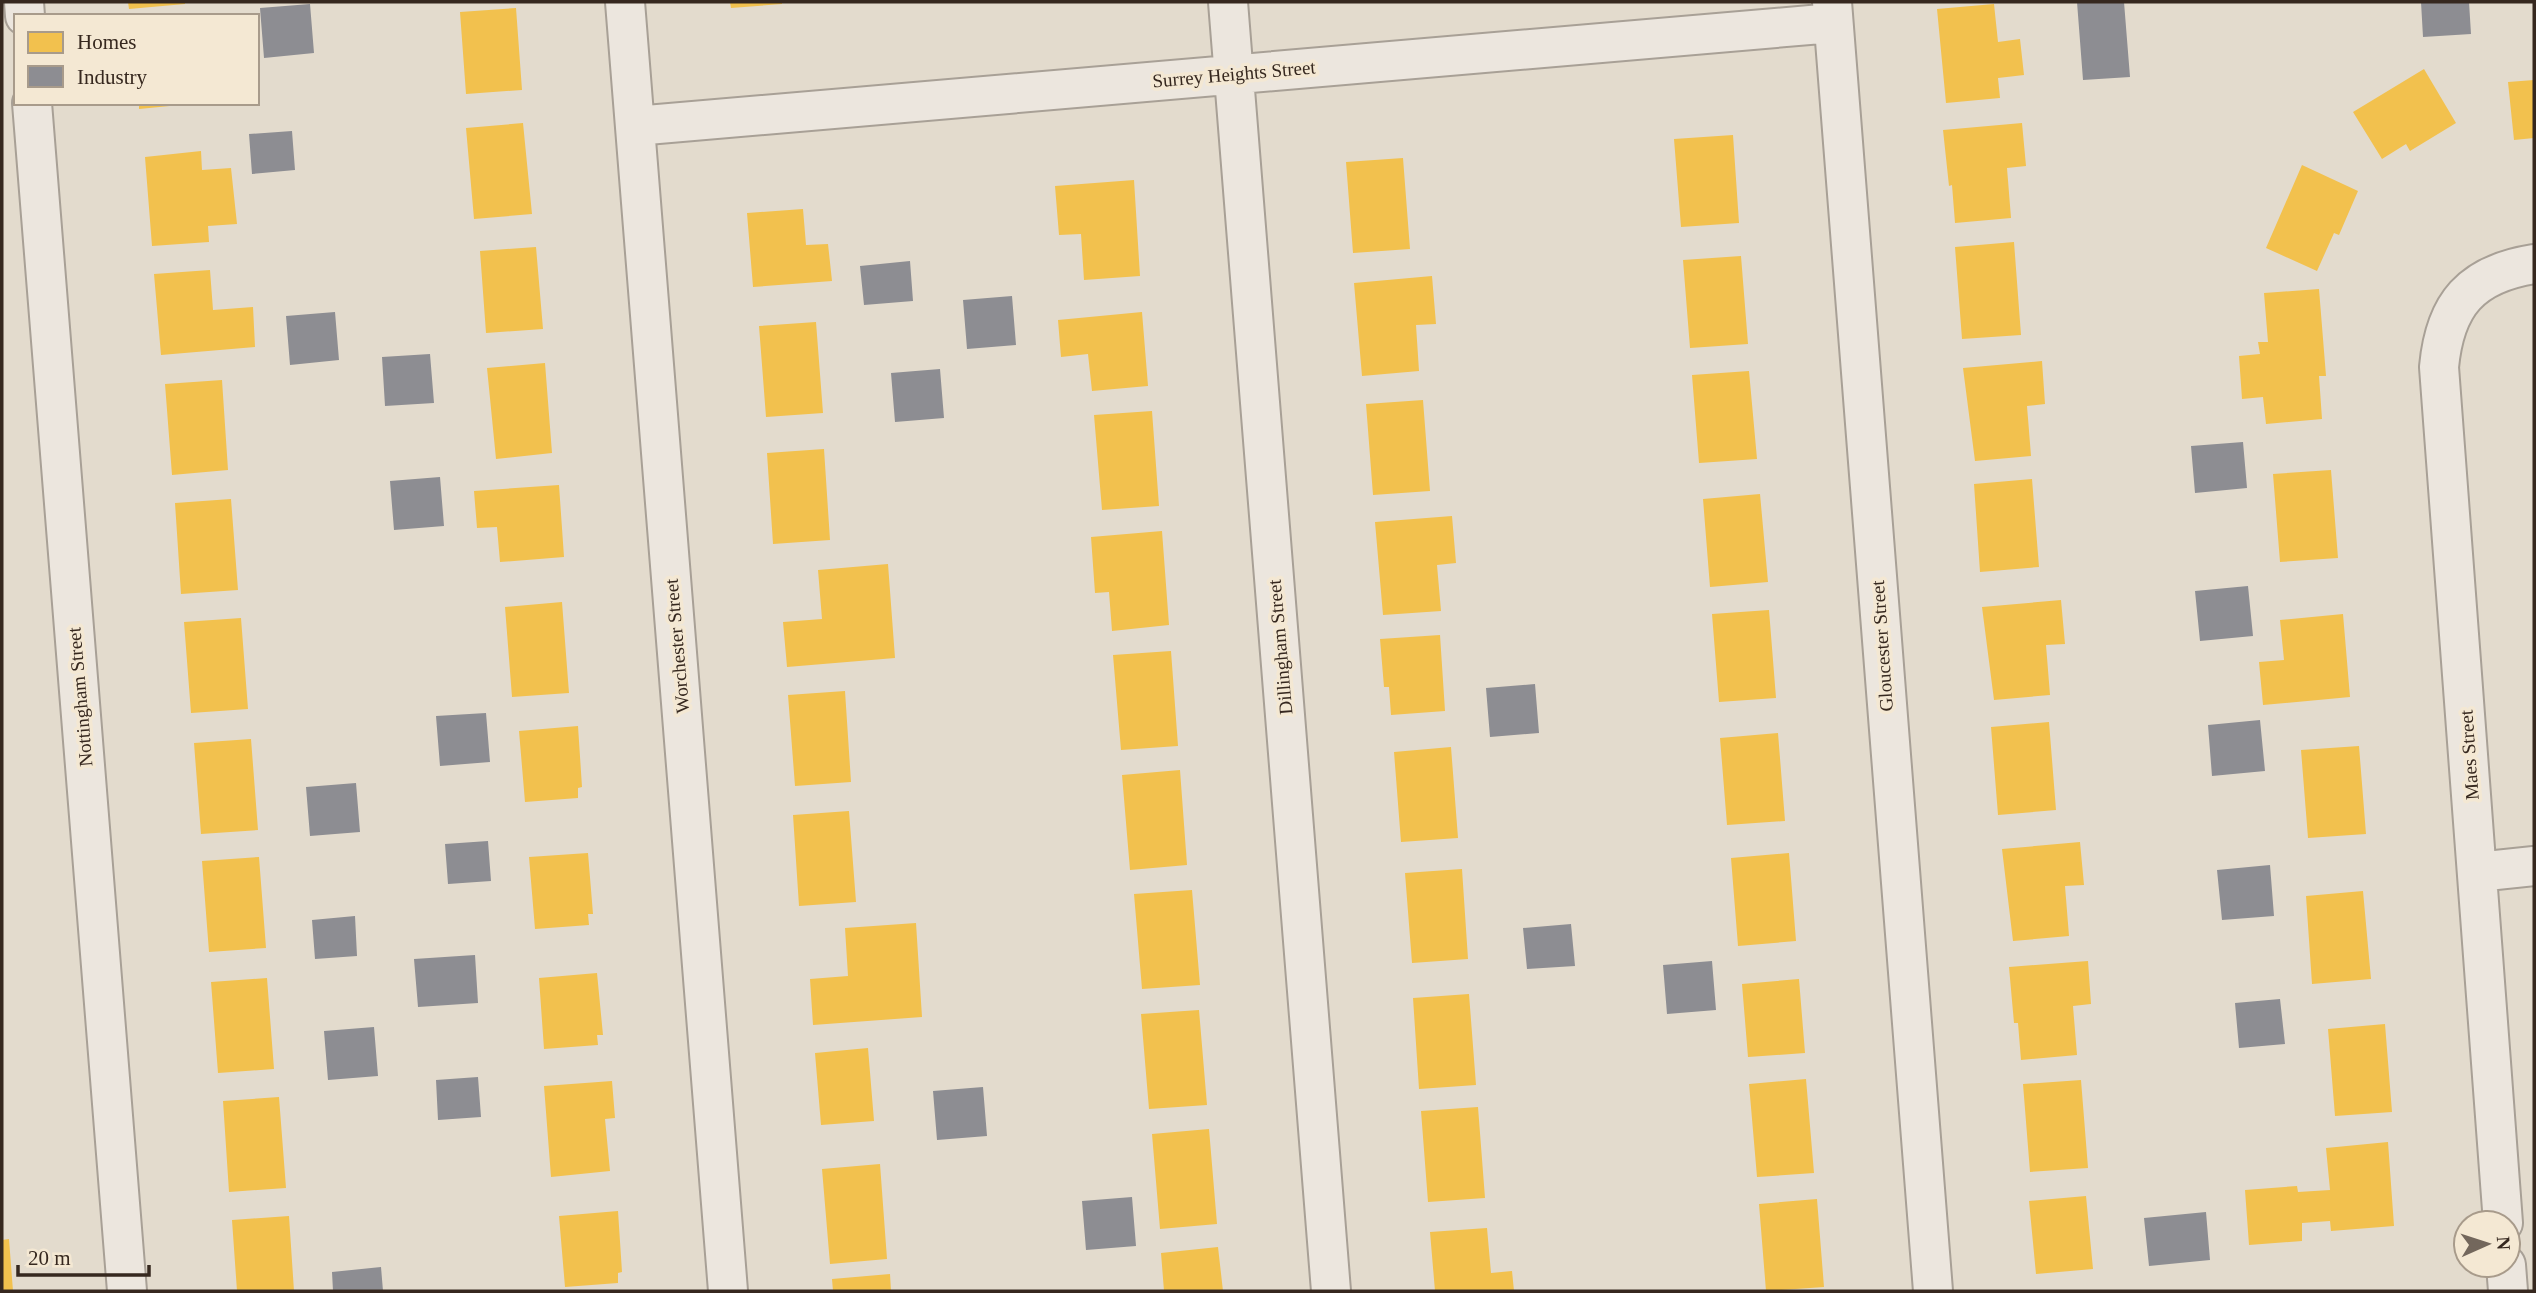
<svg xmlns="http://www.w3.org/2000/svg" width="2536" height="1293" viewBox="0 0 2536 1293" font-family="'Times New Roman',serif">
<rect width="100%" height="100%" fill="#e3dbcd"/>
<path fill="#f2c14e" d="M128,2H185V4L129,9Z
M730,2H782V4L731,8Z
M1994,4L1998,42L2020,39L2024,75L1998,78L2000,98L1946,103L1937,9Z
M516,8L522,90L466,94L460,12Z
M2424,69L2456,123L2410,151L2406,144L2382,159L2353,112Z
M2534,80V138L2514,140L2508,82Z
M139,103H180V105L139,109Z
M523,123L532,214L474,219L466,128Z
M2022,123L2026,166L2007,168L2011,218L1955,223L1952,185L1949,186L1943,130Z
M1733,135L1739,223L1681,227L1674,139Z
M201,151L202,170L231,168L237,224L208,226L209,242L152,246L145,157Z
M1403,158L1410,249L1353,253L1346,162Z
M2302,165L2358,191L2339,235L2334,233L2317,271L2266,248Z
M1134,180L1140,276L1084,280L1081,234L1059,235L1055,186Z
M803,209L806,245L828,244L832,281L753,287L747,213Z
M2014,242L2021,335L1962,339L1955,247Z
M536,247L543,329L486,333L480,251Z
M1741,256L1748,344L1690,348L1683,260Z
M210,270L213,310L253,307L255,347L161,355L154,274Z
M1432,276L1436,324L1416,325L1419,371L1362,376L1354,283Z
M2319,289L2326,376H2319L2322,419L2266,424L2263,397L2242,399L2239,356L2260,354L2258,342H2268L2264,293Z
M1142,312L1148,386L1092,391L1088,354L1061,357L1058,320Z
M816,322L823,413L766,417L759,326Z
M2042,361L2045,404L2027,406L2031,456L1975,461L1963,368Z
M545,363L552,453L496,459L487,368Z
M1749,371L1757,459L1699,463L1692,375Z
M222,380L228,470L172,475L165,384Z
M1423,400L1430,491L1373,495L1366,404Z
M1152,411L1159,506L1102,510L1094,415Z
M824,449L830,540L773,544L767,453Z
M2331,470L2338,558L2280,562L2273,474Z
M2032,479L2039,567L1980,572L1974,484Z
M559,485L564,557L500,562L497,527L477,528L474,491Z
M1760,494L1768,582L1710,587L1703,499Z
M231,499L238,590L181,594L175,503Z
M1452,516L1456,563L1437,565L1441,611L1383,615L1375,522Z
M1162,531L1169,625L1112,631L1109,592L1095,593L1091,537Z
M888,564L895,658L787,667L783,622L822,619L818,570Z
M2061,600L2065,644L2046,645L2050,695L1994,700L1982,607Z
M562,602L569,693L512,697L505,607Z
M1769,610L1776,698L1719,702L1712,614Z
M2343,614L2350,697L2263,705L2259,662L2284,660L2280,620Z
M241,618L248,709L191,713L184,622Z
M1440,635L1445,711L1391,715L1389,687H1384L1380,639Z
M1171,651L1178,746L1121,750L1113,655Z
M845,691L851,782L795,786L788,695Z
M2049,722L2056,810L1998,815L1991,727Z
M578,726L582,787L578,788V798L525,802L519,731Z
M1778,733L1785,821L1727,825L1720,738Z
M251,739L258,830L201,834L194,743Z
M2359,746L2366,834L2308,838L2301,750Z
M1451,747L1458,838L1401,842L1394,752Z
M1180,770L1187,865L1130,870L1122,775Z
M849,811L856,902L799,906L793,815Z
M2080,842L2084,885L2065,886L2069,936L2013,941L2002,849Z
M588,853L593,914H588L589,925L535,929L529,857Z
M1789,853L1796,941L1738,946L1731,858Z
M259,857L266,948L209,952L202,861Z
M1462,869L1468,959L1412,963L1405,873Z
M1192,890L1200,985L1142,989L1134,894Z
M2363,891L2371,979L2312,984L2306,896Z
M916,923L922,1017L813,1025L810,979L848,976L845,928Z
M2088,961L2091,1004L2073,1006L2077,1055L2021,1060L2018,1023H2014L2009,967Z
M597,973L603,1035H597L598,1045L544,1049L539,978Z
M267,978L274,1069L218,1073L211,982Z
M1799,979L1805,1053L1748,1057L1742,984Z
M1469,994L1476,1085L1419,1089L1413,998Z
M1199,1010L1207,1105L1149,1109L1141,1014Z
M2385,1024L2392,1112L2335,1116L2328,1029Z
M868,1048L874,1121L821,1125L815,1053Z
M1806,1079L1814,1173L1757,1177L1749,1084Z
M2081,1080L2088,1168L2030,1172L2023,1084Z
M612,1081L615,1118L605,1119L610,1171L551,1177L544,1086Z
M279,1097L286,1188L229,1192L223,1101Z
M1478,1107L1485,1198L1428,1202L1421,1111Z
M1209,1129L1217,1224L1160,1229L1152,1134Z
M2388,1142L2394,1226L2331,1231L2330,1221L2302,1223V1241L2249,1245L2245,1190L2297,1186L2298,1192L2330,1190L2326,1148Z
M880,1164L887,1259L830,1264L822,1169Z
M2086,1196L2093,1269L2036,1274L2029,1201Z
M1817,1199L1824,1287L1766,1291L1759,1204Z
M618,1211L622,1272L618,1273V1283L565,1287L559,1216Z
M289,1216L294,1291H237L232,1220Z
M1487,1228L1491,1273L1512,1271L1514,1291H1435L1430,1232Z
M9,1239L13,1291H2V1240Z
M1218,1247L1223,1291H1164L1161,1253Z
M890,1274L891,1291H833L832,1279Z"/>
<path fill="#8d8d92" d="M2077,2H2124L2130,77L2083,80Z
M2421,2H2469L2471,34L2423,37Z
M310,4L314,53L264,58L260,8Z
M292,131L295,170L252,174L249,134Z
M910,261L913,301L864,305L860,266Z
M1012,296L1016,345L967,349L963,300Z
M335,312L339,360L290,365L286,316Z
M430,354L434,403L385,406L382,357Z
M940,369L944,418L895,422L891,373Z
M2243,442L2247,488L2195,493L2191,446Z
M440,477L444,526L394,530L390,481Z
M2248,586L2253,636L2200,641L2195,591Z
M1535,684L1539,733L1490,737L1486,688Z
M486,713L490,762L440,766L436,716Z
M2260,720L2265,771L2212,776L2208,725Z
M356,783L360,832L310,836L306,787Z
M488,841L491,881L448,884L445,844Z
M2270,865L2274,916L2222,920L2217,870Z
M355,916L357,956L315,959L312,920Z
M1571,924L1575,966L1527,969L1523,928Z
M475,955L478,1003L418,1007L414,959Z
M1712,961L1716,1010L1667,1014L1663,965Z
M2280,999L2285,1044L2239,1048L2235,1003Z
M374,1027L378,1076L328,1080L324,1031Z
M478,1077L481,1117L438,1120L436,1080Z
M983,1087L987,1136L937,1140L933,1091Z
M1132,1197L1136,1246L1086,1250L1082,1201Z
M2206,1212L2210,1260L2149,1266L2144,1218Z
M381,1267L383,1291H333L332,1272Z"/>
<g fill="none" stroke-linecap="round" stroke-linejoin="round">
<defs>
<path id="minor" d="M24,2L25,16
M625,2L728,1291
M1228,2L1331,1291
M1832,2L1933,1291
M32,103L127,1291
M635,126L1833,23
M2477,872L2534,866
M2503,1223L2439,367C2445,304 2471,274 2534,264
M2506,1265L2508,1291"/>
</defs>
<use href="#minor" stroke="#a8a096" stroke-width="42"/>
<use href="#minor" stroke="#ece6de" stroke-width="38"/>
</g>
<g text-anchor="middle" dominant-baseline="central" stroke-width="7" stroke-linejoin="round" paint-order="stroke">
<g font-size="19" fill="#36281f" stroke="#f4e8d3">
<text transform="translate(1234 74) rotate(-5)">Surrey Heights Street</text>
<text transform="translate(677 646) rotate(-95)">Worchester Street</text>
<text transform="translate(1882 646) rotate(-94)">Gloucester Street</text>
<text transform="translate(1280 647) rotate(-95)">Dillingham Street</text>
<text transform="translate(80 697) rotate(-95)">Nottingham Street</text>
<text transform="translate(2469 755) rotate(-94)">Maes Street</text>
</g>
</g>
<rect width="2536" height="1293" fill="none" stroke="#36281f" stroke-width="7"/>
<rect x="14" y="14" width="245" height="91" fill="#f4e8d3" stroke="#a89b8b" stroke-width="2"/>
<rect x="28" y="32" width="35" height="21" fill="#f2c14e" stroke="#a89b8b" stroke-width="2"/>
<text x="77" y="49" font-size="21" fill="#36281f">Homes</text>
<rect x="28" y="66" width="35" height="21" fill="#8d8d92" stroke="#a89b8b" stroke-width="2"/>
<text x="77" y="84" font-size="21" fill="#36281f">Industry</text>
<g transform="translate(2487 1244) rotate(87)"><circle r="33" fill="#f4e8d3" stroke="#a89b8b" stroke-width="2"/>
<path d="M0-5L12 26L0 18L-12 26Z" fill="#73675c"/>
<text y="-10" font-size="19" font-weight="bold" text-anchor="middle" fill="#36281f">N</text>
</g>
<path d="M18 1265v10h131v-10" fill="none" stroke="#36281f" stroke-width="3.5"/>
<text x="28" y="1265" font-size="21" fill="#36281f" stroke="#f4e8d3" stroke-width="5" paint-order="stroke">20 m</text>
</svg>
